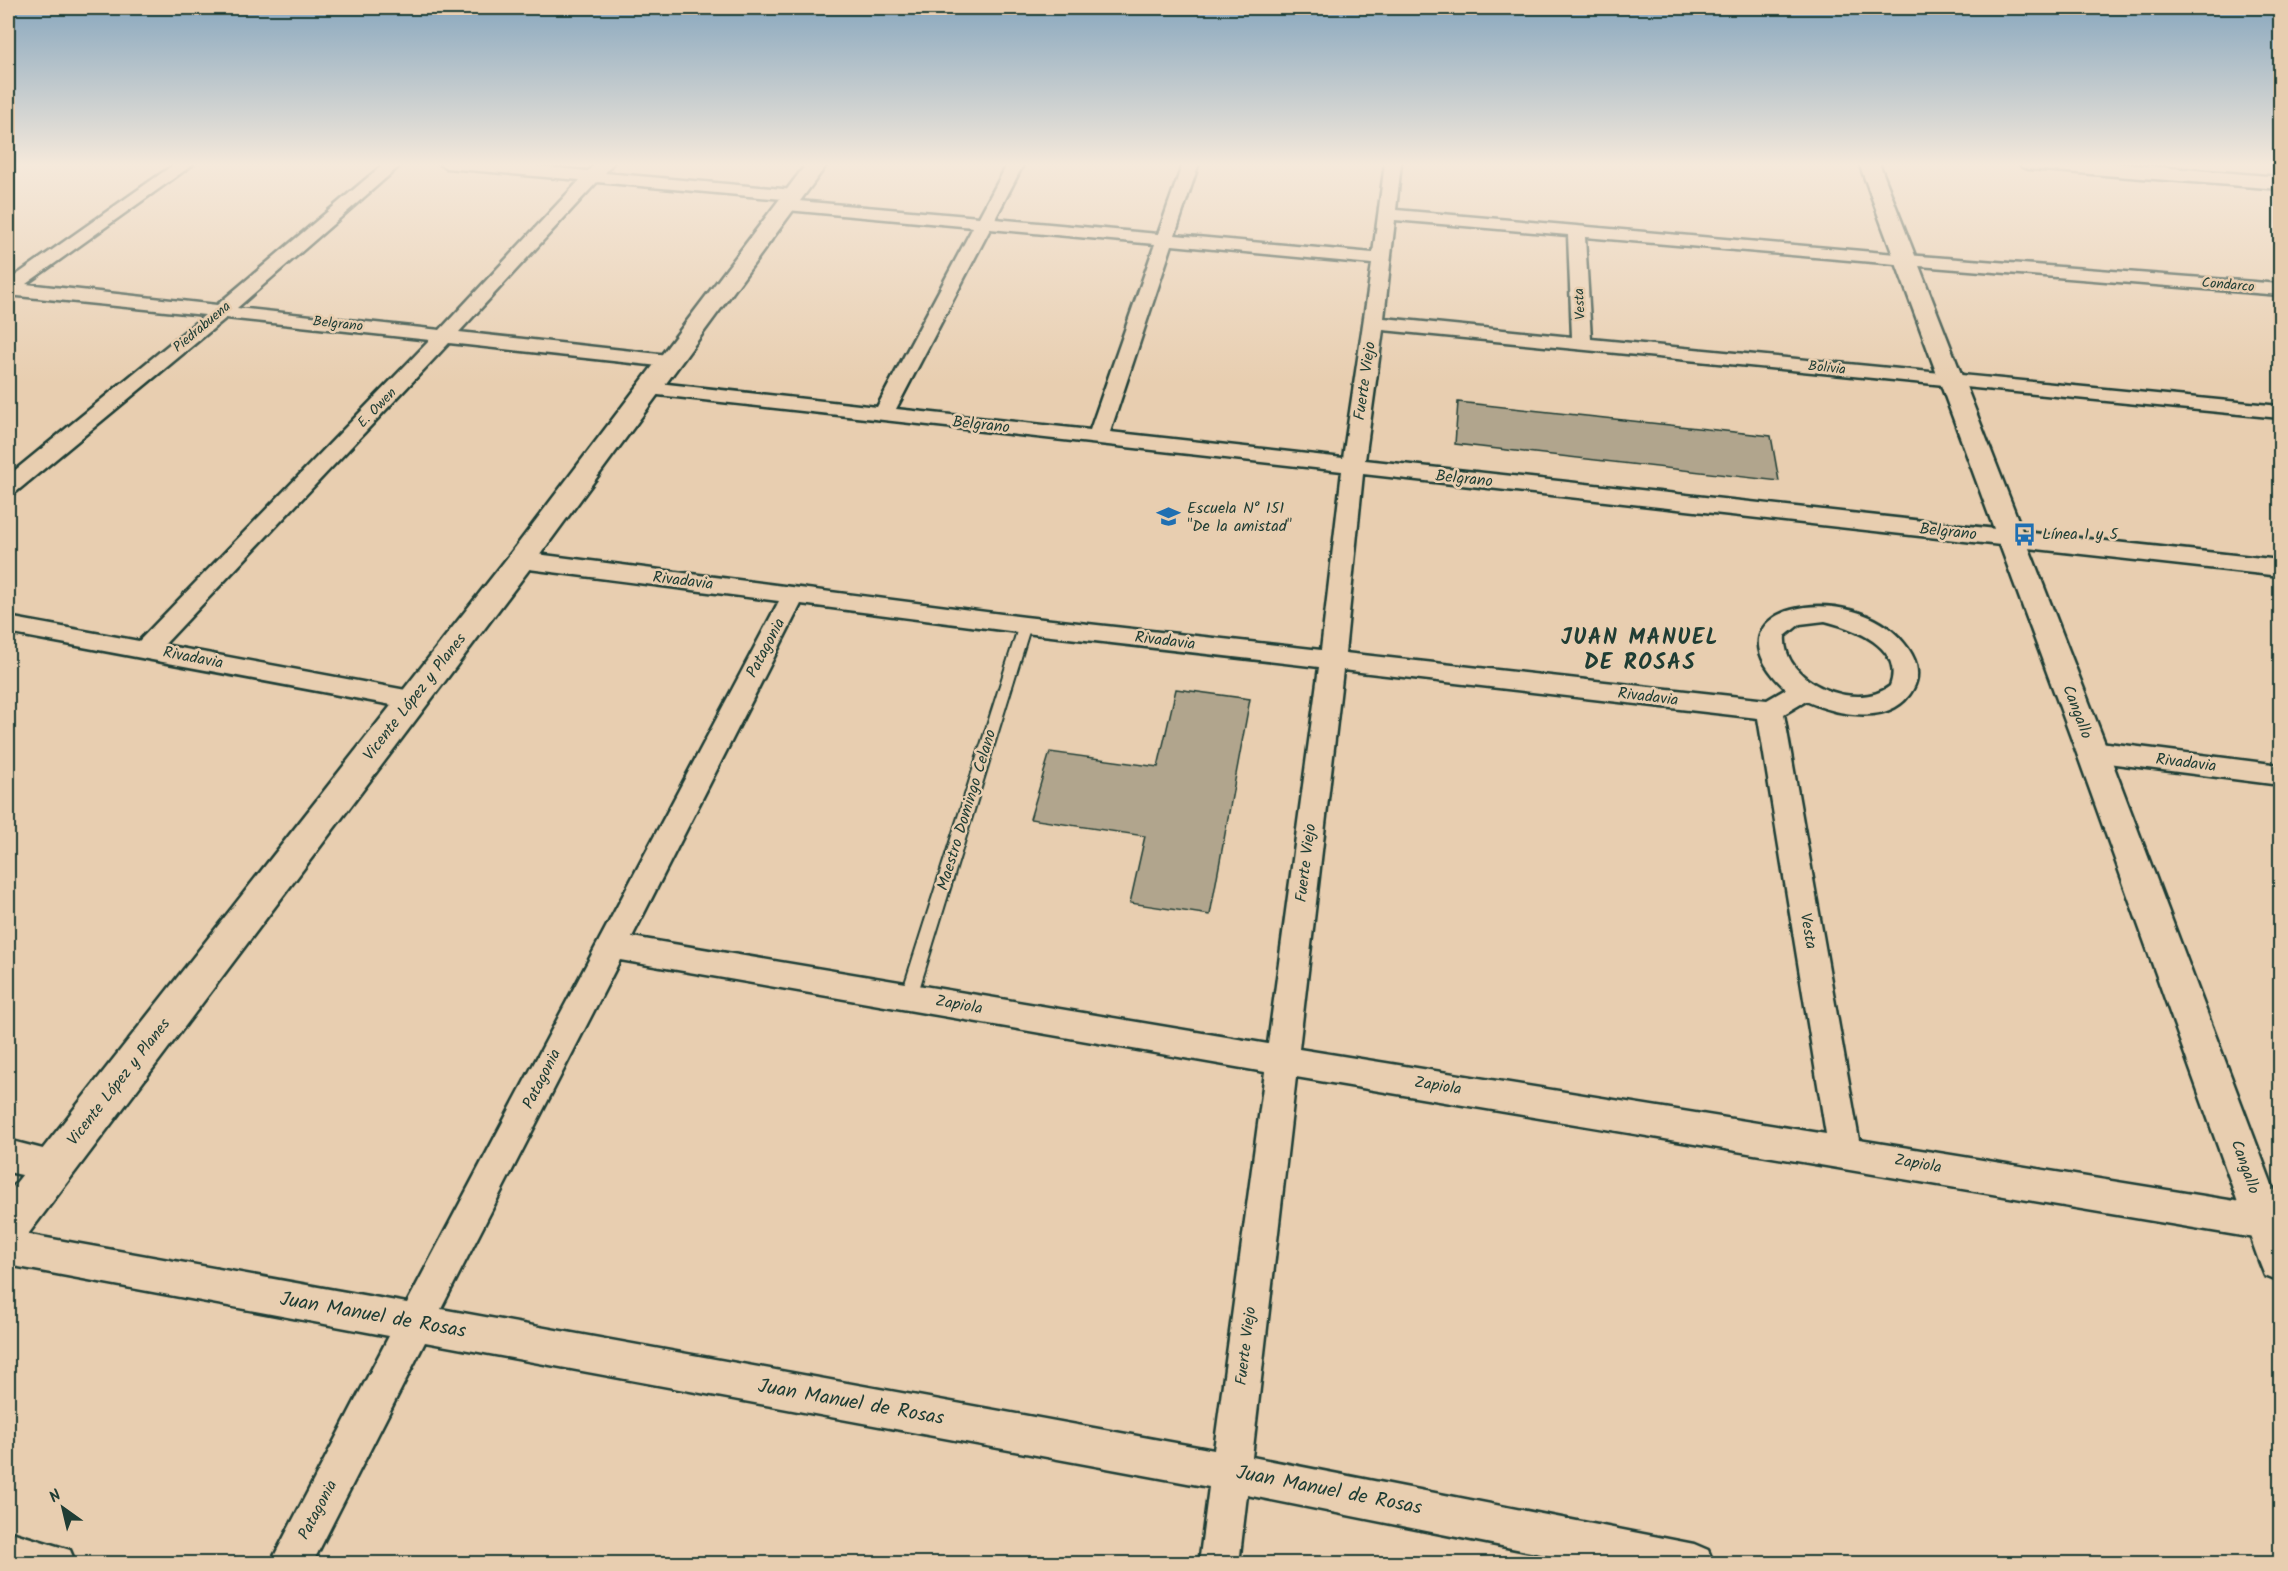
<svg xmlns="http://www.w3.org/2000/svg" width="2288" height="1571" viewBox="0 0 2288 1571" font-family="Kalam,sans-serif">
<rect width="100%" height="100%" fill="#e8ceb0"/>
<filter id="ink" filterUnits="userSpaceOnUse"><feTurbulence type="fractalNoise" baseFrequency=".0167" numOctaves="2"/><feDisplacementMap in="SourceGraphic" scale="12" xChannelSelector="R" yChannelSelector="G"/><feConvolveMatrix kernelMatrix="1 2 1 2 8 2 1 2 1" color-interpolation-filters="sRGB"/></filter>
<g filter="url(#ink)">
<path fill="#b1a58d" stroke="#1f3d34" stroke-width="1.5" d="M1458,402L1771,436L1779,481L1455,444Z
M1176,689L1250,699L1210,915L1130,903L1145,836L1030,819L1050,752L1158,767Z"/>
<g fill="none" stroke-linecap="round" stroke-linejoin="round">
<defs>
<path id="lane" d="M1025,621L1031,625L917,996L914,1001L909,1003L904,1001L901,996L1019,625Z"/>
<path id="street" d="M176,163H195L26,284L217,305L385,163H403L237,308L440,330L580,180L446,168L438,163H504L588,171L596,163H613L605,173L794,190L800,191L802,195L800,199L794,200L597,182L459,332L668,355L675,357L678,361L675,365L668,367L449,343L164,645L422,693L426,700L422,707L413,709L8,633V617L139,641L430,340L226,318L16,492L8,494V476L205,315L8,295V281Z
M1008,163H1024L995,219L1158,234L1183,163H1199L1175,235L1373,253L1385,163H1401L1396,210L1907,255L2280,284V295L1907,265L1585,237L1591,339L2280,406V418L1383,330L1365,460L2280,560V576L1363,474L1345,653L1767,700L1786,689C1697,606 1851,576 1904,643C1915,656 1922,673 1913,689C1893,726 1839,716 1806,701L1784,714L1859,1140L2266,1206L2278,1211L2280,1216L2278,1235L2266,1240L1296,1077L1252,1457L1694,1544L1708,1550L1714,1564H1591L1247,1495L1239,1564H1199L1209,1487L425,1342L312,1564H270L389,1336L8,1265V1231L407,1303L779,601L521,568L513,565L509,560L513,555L521,552L1025,617L1321,650L1342,471L649,394L642,392L639,388L642,384L649,382L877,407L973,227L787,210L781,209L778,205L781,201L787,200L979,217ZM1395,220L1568,235L1572,337L1384,318ZM990,229L1155,244L1090,430L896,409ZM1172,245L1372,264L1343,458L1110,432ZM801,604L1025,633L1319,667L1268,1044L632,937ZM1825,621C1853,628 1905,647 1890,686C1856,713 1781,682 1785,636L1800,624ZM1343,670L1758,718L1826,1134L1299,1049ZM620,960L1265,1072L1214,1450L441,1309Z
M2272,163H2280V169L2274,167Z
M2092,741L2280,765V785L2092,761L2083,758L2079,751L2083,744Z
M8,1140L66,1155L71,1166L66,1177L54,1182L8,1172Z
M8,1531L70,1550L76,1564H8Z"/>
<path id="secondary" d="M807,163H828L531,567L23,1241L8,1247V1193L511,553Z
M1859,163H1879L2108,751L2280,1206V1282L2265,1276L2259,1261L2076,751Z
M2019,163H2110L2280,177V189L2029,169L2022,167Z"/>
</defs>
<use href="#lane" stroke="#1f3d34" stroke-width="4"/>
<use href="#street" stroke="#1f3d34" stroke-width="5"/>
<use href="#secondary" stroke="#1f3d34" stroke-width="5"/>
<use href="#lane" fill="#e8ceb0" fill-rule="evenodd"/>
<use href="#street" fill="#e8ceb0" fill-rule="evenodd"/>
<use href="#secondary" fill="#e8ceb0" fill-rule="evenodd"/>
</g>
</g>
<linearGradient id="sky" x2="0" y2="1"><stop stop-color="#88a7be"/><stop offset="0.43" stop-color="#f5e9db"/><stop offset="1" stop-color="#f5e9db" stop-opacity="0"/></linearGradient>
<rect width="2288" height="383" fill="url(#sky)"/>
<defs>
<symbol id="school-bare" viewBox="-9 -9 18 18"><path d="M0-5L7-2L0 1L-7-2ZM-4 1L0 2.5L4 1V4Q0 6-4 4Z" fill="#1f6fb2" stroke="#e8ceb0" stroke-width="2.5" paint-order="stroke"/></symbol>
<symbol id="bus-bare" viewBox="-9 -9 18 18"><path d="M-5-6H5V4H4V6H2V4H-2V6H-4V4H-5ZM-3.5-4V0h7V-4ZM-3.5 1.2v1.5H-2V1.2ZM2 1.2v1.5H3.5V1.2Z" fill="#1f6fb2" stroke="#e8ceb0" stroke-width="2.5" paint-order="stroke"/></symbol>
</defs>
<g fill-rule="evenodd">
<use href="#school-bare" x="1152" y="500" width="33" height="33"/>
<use href="#bus-bare" x="2008" y="518" width="33" height="33"/>
</g>
<g text-anchor="middle" dominant-baseline="central" stroke-width="5" stroke-linejoin="round" paint-order="stroke">
<g font-size="14" fill="#1f3d34" stroke="#e8ceb0">
<text transform="translate(2228 285) rotate(5)">Condarco</text>
<text transform="translate(1580 304) rotate(-93)">Vesta</text>
<text transform="translate(338 324) rotate(6)">Belgrano</text>
<text transform="translate(202 327) rotate(-40)">Piedrabuena</text>
<text transform="translate(1827 368) rotate(6)">Bolivia</text>
<text transform="translate(377 408) rotate(-46)">E. Owen</text>
</g>
<g font-size="16" fill="#1f3d34" stroke="#e8ceb0">
<text transform="translate(1365 381) rotate(-82)">Fuerte Viejo</text>
<text transform="translate(981 425) rotate(6)">Belgrano</text>
<text transform="translate(1464 479) rotate(6)">Belgrano</text>
<text transform="translate(1948 532) rotate(6)">Belgrano</text>
<text transform="translate(683 581) rotate(7)">Rivadavia</text>
<text transform="translate(1165 641) rotate(7)">Rivadavia</text>
<text transform="translate(766 648) rotate(-62)">Patagonia</text>
<text transform="translate(193 658) rotate(11)">Rivadavia</text>
<text transform="translate(415 697) rotate(-52)">Vicente López y Planes</text>
<text transform="translate(1648 697) rotate(7)">Rivadavia</text>
<text transform="translate(2077 712) rotate(69)">Cangallo</text>
<text transform="translate(2186 763) rotate(7)">Rivadavia</text>
<text transform="translate(967 810) rotate(-73)">Maestro Domingo Celano</text>
<text transform="translate(1306 863) rotate(-83)">Fuerte Viejo</text>
<text transform="translate(1808 931) rotate(80)">Vesta</text>
<text transform="translate(959 1005) rotate(10)">Zapiola</text>
<text transform="translate(542 1079) rotate(-63)">Patagonia</text>
<text transform="translate(119 1082) rotate(-52)">Vicente López y Planes</text>
<text transform="translate(1438 1086) rotate(9)">Zapiola</text>
<text transform="translate(1918 1164) rotate(10)">Zapiola</text>
<text transform="translate(2245 1167) rotate(70)">Cangallo</text>
<text transform="translate(1246 1346) rotate(-83)">Fuerte Viejo</text>
<text transform="translate(318 1510) rotate(-62)">Patagonia</text>
</g>
<g font-size="16" fill="#1f3d34" stroke="#e8ceb0" text-anchor="start">
<text x="1187" y="508">Escuela N° 151<tspan x="1187" dy="18">"De la amistad"</tspan></text>
<text x="2042" y="534">Línea 1 y 5</text>
</g>
<g font-size="20" fill="#1f3d34" stroke="#e8ceb0">
<text transform="translate(373 1316) rotate(10)">Juan Manuel de Rosas</text>
<text transform="translate(851 1403) rotate(10)">Juan Manuel de Rosas</text>
<text transform="translate(1329 1491) rotate(11)">Juan Manuel de Rosas</text>
</g>
<g font-size="22" font-weight="bold" letter-spacing="1.5" fill="#1f3d34" stroke="#e8ceb0">
<text x="1640" y="638">JUAN MANUEL<tspan x="1640" dy="25">DE ROSAS</tspan></text>
</g>
</g>
<rect width="2288" height="1571" fill="none" stroke="#e8ceb0" stroke-width="30"/>
<rect x="15" y="15" width="2258" height="1541" fill="none" stroke="#1f3d34" stroke-width="2" filter="url(#ink)"/>
<g transform="translate(63 1508) rotate(326)" stroke="#e8ceb0" stroke-width="4.5" paint-order="stroke">
<path d="M0-4.5L10 22L0 15L-10 22Z" fill="#1f3d34"/>
<text y="-9" font-size="16" font-weight="bold" text-anchor="middle" fill="#1f3d34">N</text>
</g>
</svg>
